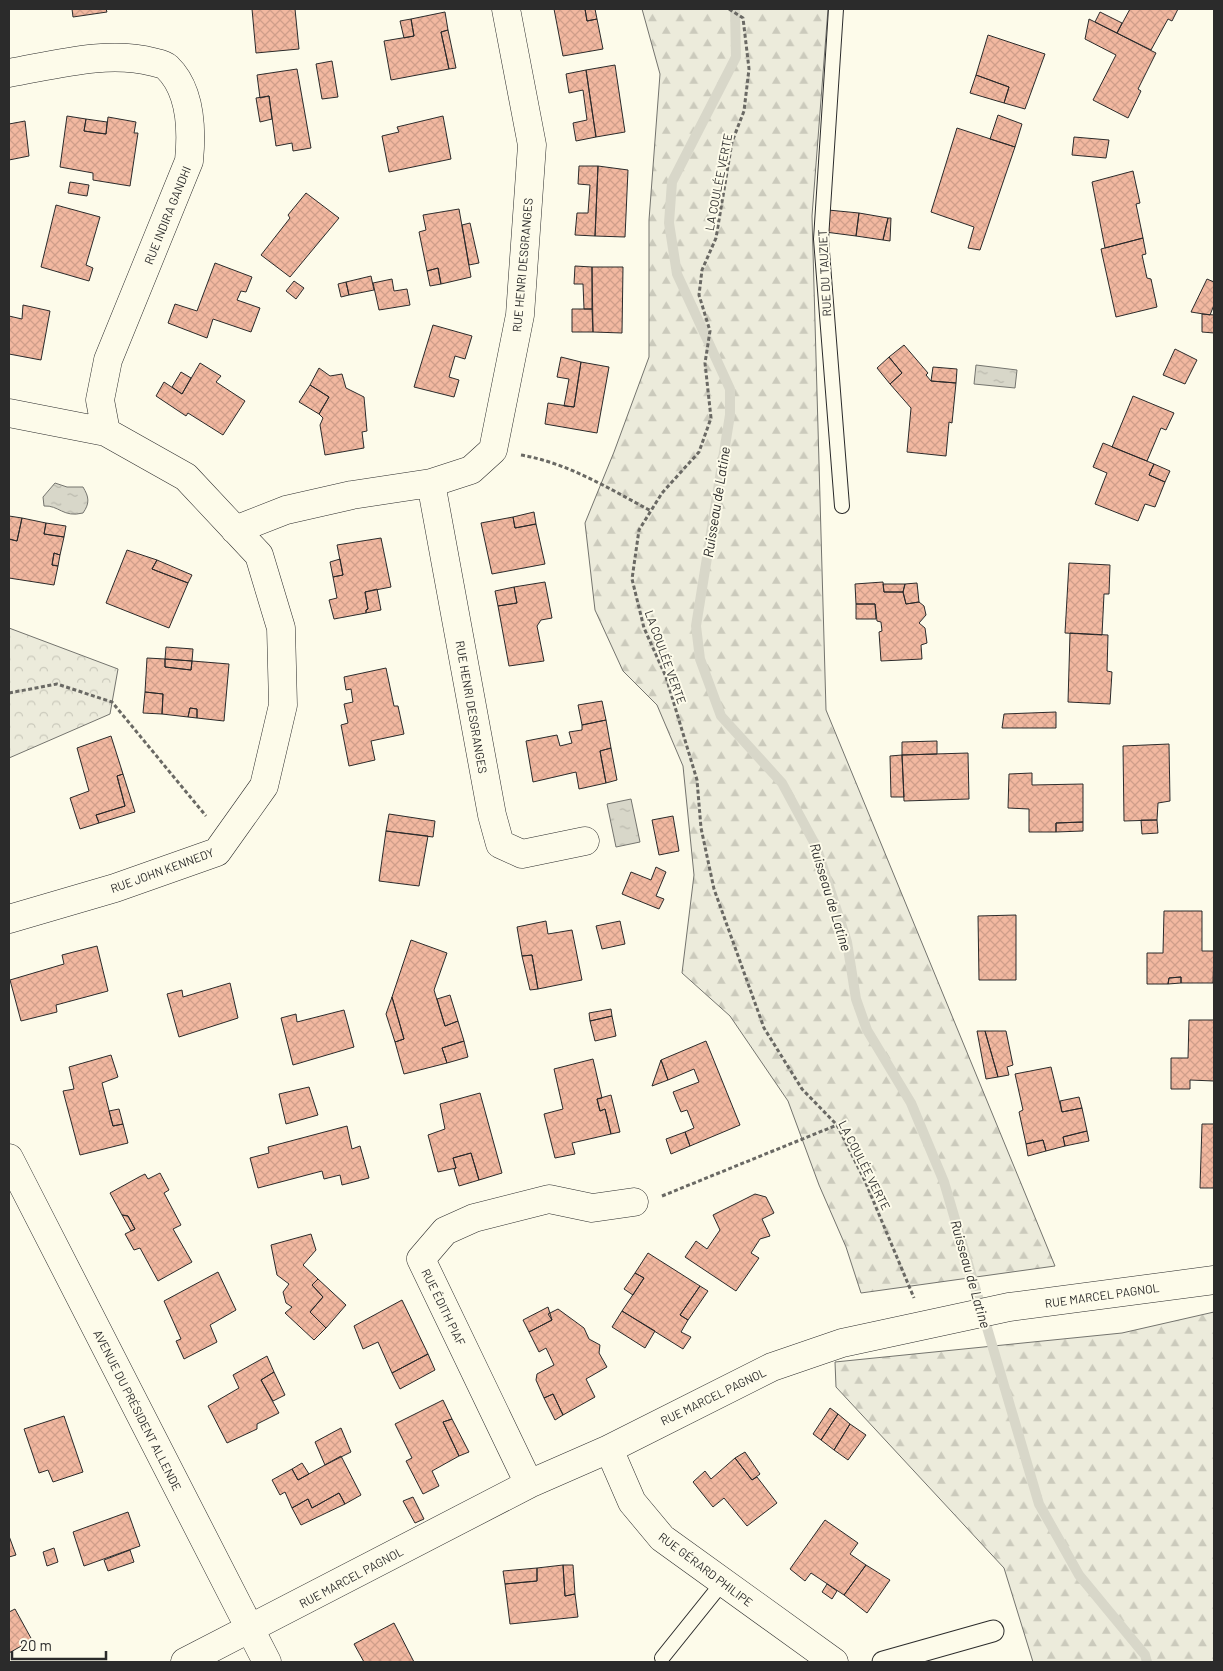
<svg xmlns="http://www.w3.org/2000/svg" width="1223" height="1671" viewBox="0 0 1223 1671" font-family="Barlow,sans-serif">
<defs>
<pattern id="forest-firs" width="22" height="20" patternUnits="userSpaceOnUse" patternTransform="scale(1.25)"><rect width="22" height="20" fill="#ecebdb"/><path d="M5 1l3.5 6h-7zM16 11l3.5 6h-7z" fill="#cbcabc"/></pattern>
<pattern id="park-crowns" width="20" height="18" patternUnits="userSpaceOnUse" patternTransform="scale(1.25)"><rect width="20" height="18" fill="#ecebdb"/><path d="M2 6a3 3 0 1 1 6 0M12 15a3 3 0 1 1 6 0" fill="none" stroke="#cbcabc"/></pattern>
<pattern id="water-ripples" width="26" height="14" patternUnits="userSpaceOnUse" patternTransform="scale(1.25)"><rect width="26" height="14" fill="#d8d7c9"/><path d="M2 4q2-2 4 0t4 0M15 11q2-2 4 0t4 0" fill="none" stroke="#bab9ad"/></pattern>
<pattern id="building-cross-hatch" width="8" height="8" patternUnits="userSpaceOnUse" patternTransform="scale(1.25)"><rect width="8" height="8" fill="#f2b8a0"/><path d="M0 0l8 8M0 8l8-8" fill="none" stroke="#d09e8a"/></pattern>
</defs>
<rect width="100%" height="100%" fill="#fdfbea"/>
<path fill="url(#forest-firs)" stroke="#74746e" d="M642,9H828L812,216L826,710L1055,1266L861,1293L846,1247L819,1185L788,1101L730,1016L682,973L694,875L683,766L657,705L623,671L595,610L585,523L614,452L649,357V220L660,74Z
M1214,1312V1662H1033L1004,1568L836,1387L835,1362L1122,1333Z"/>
<path fill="url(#park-crowns)" stroke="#74746e" d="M9,628L118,669L110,714L9,758Z"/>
<path fill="url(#water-ripples)" stroke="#74746e" d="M976,365L1017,370L1015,388L974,384Z
M55,483L67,487H83C89,497 90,503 83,513C63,518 59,505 44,506L43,497Z
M631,799L640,842L616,847L607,804Z"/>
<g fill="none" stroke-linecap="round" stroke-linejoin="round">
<path stroke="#d8d7c9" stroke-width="10" d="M735,9L736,57L672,182L669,223L677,274L730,389V415L696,626L700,659L721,716L782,783L816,846L847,942L856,999L867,1030L911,1103L944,1182L1039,1504L1079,1575L1145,1655L1147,1662"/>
</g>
<path fill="url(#building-cross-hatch)" stroke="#2b2b2b" d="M72,9H106L107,12L73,17Z
M252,9H295L299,49L256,53Z
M554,9H585L587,21L597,19L603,49L563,56Z
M585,9H595L597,19L587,21Z
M1130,9H1178L1172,21L1168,19L1151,50L1117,33Z
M445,12L448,30L441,32L449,69L391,80L384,41L414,36L411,19Z
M1100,12L1122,23L1117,33L1095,22Z
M411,19L414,36L404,38L400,21Z
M1089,19L1156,53L1138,89L1141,91L1128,118L1093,100L1116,55L1085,39Z
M448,30L456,68L449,69L441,32Z
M988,35L1045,54L1025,109L1004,103L1009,87L976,75Z
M332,61L338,97L322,99L316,64Z
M615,65L625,132L596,137L586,70Z
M297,69L311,148L293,151L292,143L276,146L269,96L260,98L257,75Z
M586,70L596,137L576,141L573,123L587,120L583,90L569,93L566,74Z
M976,75L1009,87L1004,103L970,93Z
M269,96L272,119L260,122L256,98Z
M998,115L1022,124L1015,147L990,139Z
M67,116L86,119L84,131L106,134L108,117L136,122L134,133H138L130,186L93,180V173L60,167Z
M443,116L451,159L389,172L382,136L399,132L397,127Z
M86,119L107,122L106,134L84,131Z
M25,121L29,156L9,160V124Z
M957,128L1015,147L980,250L968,248L974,227L931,212Z
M1074,137L1109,140L1106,158L1072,155Z
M579,166H598L595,236L575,235L577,213H588L590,185L578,184Z
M598,166L628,170L625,237L595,236Z
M1133,171L1140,203L1136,204L1143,238L1105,248L1092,182Z
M70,182L89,185L87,196L68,193Z
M306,193L339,218L290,277L261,255L290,218L288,215Z
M56,205L100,217L86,265L93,268L89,281L41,267Z
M459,209L471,277L441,284L438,268L427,271L419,232L426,230L423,215Z
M828,210L859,213L856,236L825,232Z
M859,213L888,218L883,240L856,236Z
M888,218H891L890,241L883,240Z
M470,223L479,263L469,265L462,225Z
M1143,238L1146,254L1142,255L1147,278L1151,279L1157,307L1116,317L1101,249Z
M215,263L252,277L246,292L241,291L237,300L260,308L251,332L213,319L207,338L168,323L175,304L197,311Z
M575,266L592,267V309H584L583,284H574Z
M592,267H623L622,333L593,332Z
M438,268L441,284L430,286L427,271Z
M371,276L374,290L349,295L346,282Z
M392,279L394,291L407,289L410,305L379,310L373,283Z
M1207,279L1214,282V305L1210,315L1191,312Z
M294,281L304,288L296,299L286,291Z
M346,282L349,295L341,297L338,284Z
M23,305L50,311L41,360L9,354V316L22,319Z
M572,309H592L593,332H572Z
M1202,314L1214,315V333L1202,332Z
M433,325L472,336L465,359L455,356L449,377L459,380L454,397L414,387Z
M904,345L928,373L926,375L931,381L956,383L952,423L949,422L946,456L907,452L911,408L890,384L902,373L889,357Z
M1175,349L1197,360L1185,384L1163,375Z
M561,357L581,362L574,407L564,406L569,379L557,377Z
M889,357L902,373L890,384L877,368Z
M581,362L609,367L597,433L545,424L548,403L574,407Z
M200,363L221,376L216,382L245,401L223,435L188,413L186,416L156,396L164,382L182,394Z
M933,367L957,369L956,383L931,381Z
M319,368L330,376L342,374L346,388L364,397L367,431L362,432L364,448L325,455L320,425L323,418L319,414L329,397L310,385Z
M181,372L191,378L182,394L172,387Z
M310,385L329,397L319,414L299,402Z
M1133,396L1174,413L1166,430L1161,428L1147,461L1112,447Z
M1103,443L1154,464L1149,475L1165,482L1155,507L1145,504L1138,521L1095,504L1107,473L1093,467Z
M1154,464L1170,471L1165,482L1149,475Z
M534,512L536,524L515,528L513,517Z
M9,516L22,518L17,541L9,539Z
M513,517L515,528L536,524L545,564L492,574L481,523Z
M22,518L46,523L44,534L64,537L60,555L54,553L52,565L58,566L54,585L9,578V539L17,541Z
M46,523L66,526L64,537L44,534Z
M381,538L391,587L365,592L368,609L366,610V613L334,619L329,600L337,598L333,577L343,575L337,545Z
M127,550L157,560L152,569L188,583L169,628L106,603Z
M54,553L60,555L58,566L52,565Z
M340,559L343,575L333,577L330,562Z
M157,560L192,575L188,583L152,569Z
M1069,563L1110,565L1109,594H1104L1102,635L1065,633Z
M545,582L552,618L541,620L537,626L544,661L509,666L498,606L517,603L514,587Z
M883,582L884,592H903L906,604L919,602L924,606L926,615L919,623L925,628L927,643L921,645L922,659L881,661L879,632L882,631L881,622L877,621L875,604H856L855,584Z
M917,583L919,602L906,604L903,592L905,584Z
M883,584H905L903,592H884Z
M514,587L517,603L498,606L495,591Z
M377,589L381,610L366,613V610L368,609L365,592Z
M856,604H875L876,619H856Z
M1070,633L1108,635L1107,671L1112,672L1110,704L1068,702Z
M166,647L193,649L192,661L165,659Z
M147,658L165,659V667L191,670L192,661L229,664L224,721L197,718V709L190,708L188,717L162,714L163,694L145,692Z
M165,659L192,661L191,670L165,667Z
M386,668L394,706H398L404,734L371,741L375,760L349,766L341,725L348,723L344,704L353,702L351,689L346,690L344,677Z
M145,692L163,694L162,714L143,713Z
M602,701L606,720L582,725L578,705Z
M190,708L197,709V718L188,717Z
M1056,712V728H1002L1004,714Z
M606,720L611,748L600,751L606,783L579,789L576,772L533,782L526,741L557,735L560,746L572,743L569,732L582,730V725Z
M111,736L123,774L117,776L125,806L96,815L99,823L80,829L70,798L89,791L77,748Z
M937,741V754L902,755V742Z
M1169,744L1170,801L1158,803L1157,820L1124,821L1123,746Z
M611,748L617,780L606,783L600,751Z
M968,753L969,799L904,801L902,755Z
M902,755L904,797H891L890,756Z
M1032,773V785L1083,784V822L1056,823V832H1029V809L1008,808L1009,774Z
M123,774L135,812L99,823L96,815L125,806L117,776Z
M389,814L435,821L433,837L386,831Z
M673,816L679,851L659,855L652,820Z
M1141,820H1157L1158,833L1142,834Z
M1083,822V831L1056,832V823Z
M386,831L428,836L419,886L379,881Z
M656,867L666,872L656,896L664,899L659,909L622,894L631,872L651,880Z
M1164,911H1202V951H1214L1213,983H1181V977L1169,978L1168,984H1147V953H1163Z
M1016,915V980H979L978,916Z
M546,921L548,934L572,930L582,980L538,989L532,955L522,956L517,927Z
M620,921L625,944L602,949L596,926Z
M411,940L447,953L434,990L445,1026L458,1021L464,1041L442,1048L447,1063L404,1074L395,1042L404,1039L392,997Z
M97,946L108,991L56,1005L57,1012L21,1021L10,980L64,964L62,955Z
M532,955L538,989L530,990L522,956Z
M1181,977V983L1168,984L1169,978Z
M230,983L238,1018L179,1037L167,994L182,990L183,997Z
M450,995L458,1021L445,1026L437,999Z
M392,997L404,1039L395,1042L386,1014Z
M611,1009L612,1016L590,1021L589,1013Z
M344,1010L354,1047L293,1065L281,1018L296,1014L297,1022Z
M612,1016L616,1036L595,1041L590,1021Z
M1189,1020H1214V1081L1190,1080V1089H1171V1058H1188Z
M977,1031H985L998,1077L986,1079Z
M985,1031H1006L1013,1065L1007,1067L1009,1075L998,1077Z
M464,1041L468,1057L447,1063L442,1048Z
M706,1041L740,1125L690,1146L685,1132L694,1128L687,1110L681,1112L673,1092L699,1082L694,1069L668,1080L661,1060Z
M111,1055L118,1077L102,1083L113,1126L123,1124L128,1143L80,1155L63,1091L74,1089L69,1067Z
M593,1059L602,1098L597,1099L600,1111L605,1109L611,1134L572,1143L575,1154L555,1158L544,1114L563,1109L554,1069Z
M661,1060L668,1080L652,1086Z
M1051,1067L1062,1112L1082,1108L1087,1131L1063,1137L1065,1146L1046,1151L1043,1140L1026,1144L1019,1112L1023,1110L1015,1074Z
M309,1087L318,1115L286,1124L279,1094Z
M480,1093L502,1173L479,1180L471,1153L453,1158L456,1168L438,1172L428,1135L445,1129L440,1104Z
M611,1095L620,1132L611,1134L605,1109L600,1111L597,1099Z
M1079,1097L1082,1108L1062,1112L1060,1101Z
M119,1109L123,1124L113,1126L109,1111Z
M1202,1124H1214V1188H1200Z
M347,1126L352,1149L360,1146L369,1178L342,1185L340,1175L324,1179L322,1171L258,1188L250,1158L269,1153L268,1147Z
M1087,1131L1089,1141L1065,1146L1063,1137Z
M685,1132L690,1146L671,1154L666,1139Z
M1043,1140L1046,1151L1028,1156L1026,1144Z
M471,1153L479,1180L459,1186L454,1169L456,1168L453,1158Z
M160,1173L169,1190L164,1193L181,1225L173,1229L192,1262L158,1281L140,1248L134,1250L125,1234L135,1229L128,1216L122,1215L110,1193L139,1177L145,1174L148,1179Z
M755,1194L766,1197L774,1213L762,1219L770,1236L760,1239L751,1253L759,1258L736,1291L685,1257L696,1241L707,1249L720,1230L713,1215Z
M122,1215L128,1216L135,1229L131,1231Z
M311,1234L316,1250L303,1265L318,1279L312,1285L323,1297L310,1312L326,1328L314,1340L285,1313L292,1307L286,1303L283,1292L289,1284L277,1275L271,1245Z
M648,1253L700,1286L680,1315L688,1320L681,1332L691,1337L683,1349L622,1311L644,1278L635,1273Z
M218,1272L236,1310L210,1325L217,1342L184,1359L176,1341L181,1339L164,1301Z
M635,1273L644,1278L633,1295L624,1289Z
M318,1279L346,1305L326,1328L310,1312L323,1297L312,1285Z
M700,1286L708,1291L688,1320L680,1315Z
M402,1300L428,1354L392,1373L378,1342L363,1349L354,1326Z
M548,1307L552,1320L529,1332L523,1320Z
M558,1309L584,1328L589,1339L600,1345L599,1353L607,1367L586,1379L595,1397L563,1415L553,1394L544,1398L536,1380L537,1374L554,1365L546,1348L539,1352L529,1332L552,1320L548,1314Z
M622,1311L655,1331L645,1348L612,1327Z
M428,1354L435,1370L400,1389L392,1373Z
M267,1356L274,1372L261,1380L279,1413L257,1424V1429L227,1443L208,1406L239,1388L233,1375Z
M274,1372L285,1395L273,1401L261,1380Z
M553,1394L563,1415L555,1420L544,1398Z
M443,1400L452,1419L443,1422L459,1456L432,1471L439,1486L423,1494L406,1461L412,1458L395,1424Z
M830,1408L838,1414L821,1440L813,1434Z
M838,1414L850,1424L834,1450L821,1440Z
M64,1416L83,1472L53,1482L48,1470L39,1473L24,1429Z
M452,1419L469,1452L459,1456L443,1422Z
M850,1424L866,1435L848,1460L834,1450Z
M341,1428L351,1452L325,1465L315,1442Z
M745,1452L760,1474L752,1480L735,1458Z
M341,1456L361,1495L345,1504L339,1493L312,1508L308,1499L292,1508L285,1492L280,1495L272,1480L292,1469L298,1480Z
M735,1458L752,1480L757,1477L777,1503L747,1526L724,1498L713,1507L693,1482L705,1471L711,1479Z
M302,1463L309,1474L298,1480L292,1469Z
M339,1493L345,1504L301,1525L292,1508L308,1499L312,1508Z
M413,1497L424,1519L415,1523L403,1501Z
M128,1512L140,1546L84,1566L73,1532Z
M825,1520L858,1543L850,1554L866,1565L844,1595L811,1573L805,1581L790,1569Z
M9,1536L16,1555L9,1557Z
M54,1548L58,1562L47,1566L43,1552Z
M130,1550L134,1562L108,1571L104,1560Z
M563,1565H573L575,1594L565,1596Z
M563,1565L565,1596L575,1594L578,1617L510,1624L505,1584L537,1581V1568Z
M866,1565L890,1580L867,1613L844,1595Z
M537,1568V1581L505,1584L503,1571Z
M827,1584L837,1591L832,1599L822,1592Z
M15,1609L32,1640L9,1653V1612Z
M394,1623L414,1662H364L354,1644Z"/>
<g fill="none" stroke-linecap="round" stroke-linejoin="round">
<defs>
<path id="service" d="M836,9L821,239L842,506
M662,1658L723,1582"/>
<path id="pedestrian" d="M883,1662L993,1631"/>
<path id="minor" d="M9,73C55,65 107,50 153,62C157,63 164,64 167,67C191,90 192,131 189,161L108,360L100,400L106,432
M9,413L106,432L186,477L259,555L281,628L283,705L264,786L217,852L115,888L9,919
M431,483L492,815L500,844L522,854L585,841
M235,530L286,510L352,495L431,483L471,470L493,450L520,315L532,145L506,9
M609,1449L632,1502L662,1538L834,1662
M529,1484L421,1259L445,1231L474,1218L549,1199L592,1208L634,1202
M185,1662L529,1484L609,1449L772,1367L842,1343L1009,1307L1214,1280"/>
<path id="tertiary" d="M9,1158L267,1662"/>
</defs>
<use href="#service" stroke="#2b2b2b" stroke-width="16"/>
<use href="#pedestrian" stroke="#2b2b2b" stroke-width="23"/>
<use href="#minor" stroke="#2b2b2b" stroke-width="29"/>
<use href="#tertiary" stroke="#2b2b2b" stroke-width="29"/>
<path stroke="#6a6964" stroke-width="3" stroke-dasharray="4 2.5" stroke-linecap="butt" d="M729,9L743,18L749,69L744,111L732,142L716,238L702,270L699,295L710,331L705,363L711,418L699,452L662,493L639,530L632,579L644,628L666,677L697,780L701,828L714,889L764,1028L802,1089L837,1125L865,1181L914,1298
M521,455C568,463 610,489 651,511
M9,693L57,684L112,702L206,816
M662,1196L837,1125"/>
<use href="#service" stroke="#fdfbea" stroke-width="14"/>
<use href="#pedestrian" stroke="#fdfbea" stroke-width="21"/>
<use href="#minor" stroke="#fdfbea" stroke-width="28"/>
<use href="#tertiary" stroke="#fdfbea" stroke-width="28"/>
</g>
<g text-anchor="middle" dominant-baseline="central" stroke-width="4" stroke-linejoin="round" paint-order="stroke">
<g font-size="12" fill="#2b2b2b" stroke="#fdfbea">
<text transform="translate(718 182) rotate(-79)">LA COULÉE VERTE</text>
<text transform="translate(167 215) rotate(-68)">RUE INDIRA GANDHI</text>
<text transform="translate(522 265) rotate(-85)">RUE HENRI DESGRANGES</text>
<text transform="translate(824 273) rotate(-93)">RUE DU TAUZIET</text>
<text transform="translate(666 657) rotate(70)">LA COULÉE VERTE</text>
<text transform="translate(472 707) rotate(80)">RUE HENRI DESGRANGES</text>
<text transform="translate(162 870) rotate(-20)">RUE JOHN KENNEDY</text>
<text transform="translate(865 1165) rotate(63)">LA COULÉE VERTE</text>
<text transform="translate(1102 1295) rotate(-8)">RUE MARCEL PAGNOL</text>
<text transform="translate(444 1307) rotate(64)">RUE ÉDITH PIAF</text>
<text transform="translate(713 1396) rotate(-26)">RUE MARCEL PAGNOL</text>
<text transform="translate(138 1410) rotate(63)">AVENUE DU PRÉSIDENT ALLENDE</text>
<text transform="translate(706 1569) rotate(37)">RUE GÉRARD PHILIPE</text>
<text transform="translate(351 1577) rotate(-28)">RUE MARCEL PAGNOL</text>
</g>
<g font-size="14" font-style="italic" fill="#2b2b2b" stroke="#fdfbea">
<text transform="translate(716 502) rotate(-81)">Ruisseau de Latine</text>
<text transform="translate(831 897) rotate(73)">Ruisseau de Latine</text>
<text transform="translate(971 1274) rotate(74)">Ruisseau de Latine</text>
</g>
</g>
<rect width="1223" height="1671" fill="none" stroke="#2b2b2b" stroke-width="20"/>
<path d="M12 1651v8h94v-8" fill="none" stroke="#2b2b2b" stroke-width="2.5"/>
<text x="20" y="1651" font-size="15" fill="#2b2b2b" stroke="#fdfbea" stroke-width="4" paint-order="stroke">20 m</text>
</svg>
